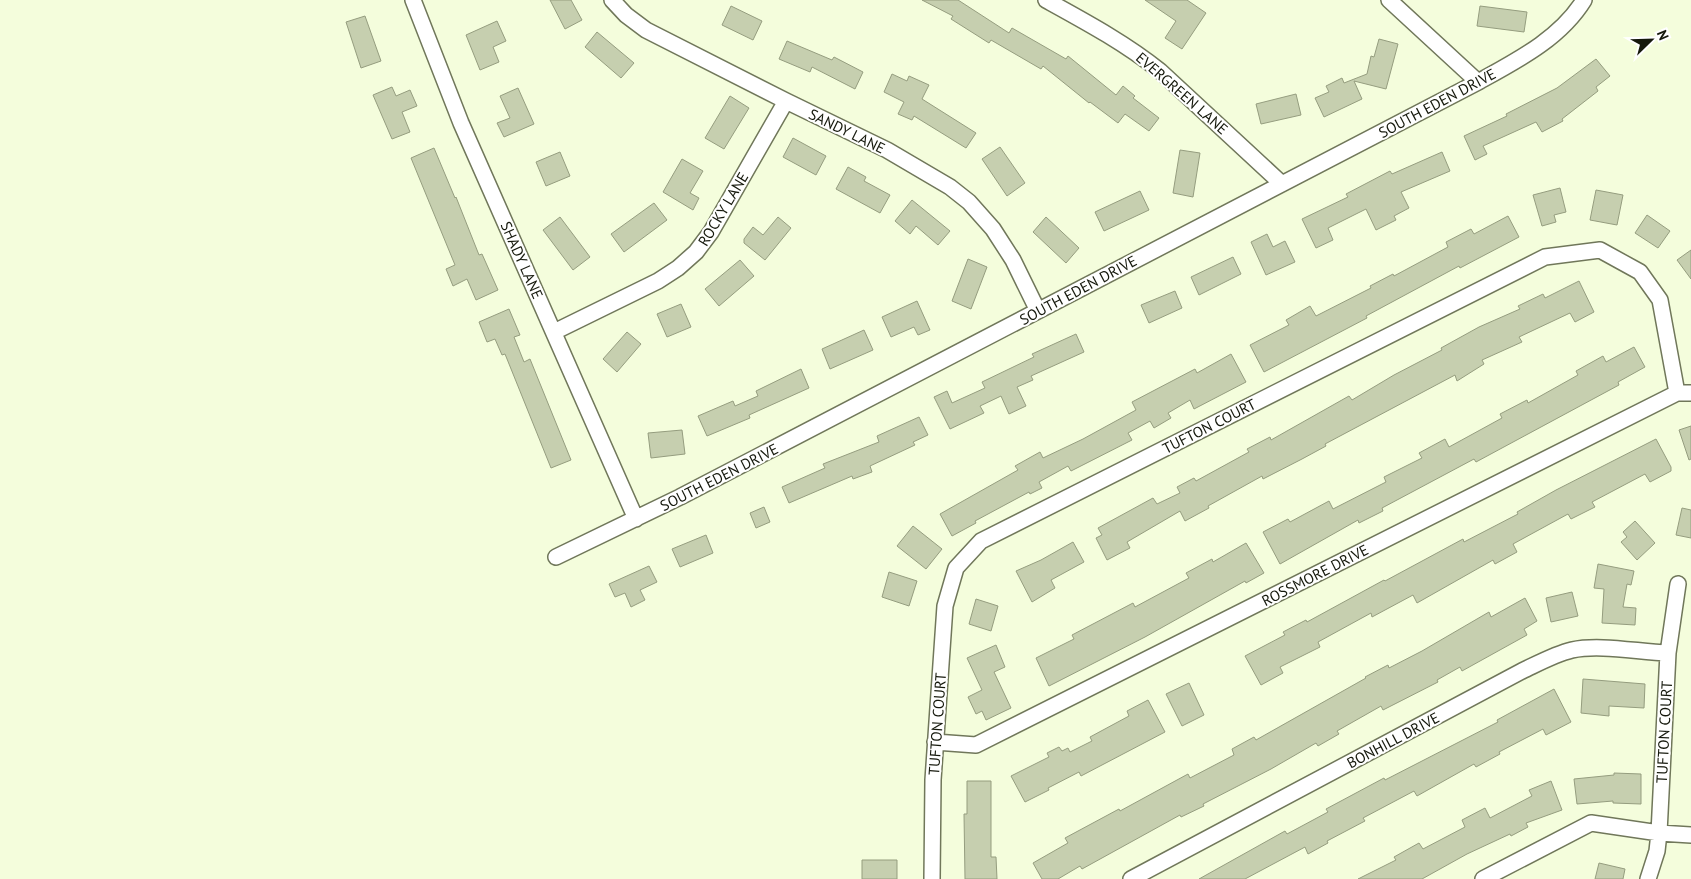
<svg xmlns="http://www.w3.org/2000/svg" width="1691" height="879" viewBox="0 0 1691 879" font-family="'PT Sans',sans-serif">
<rect width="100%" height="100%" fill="#f4fddc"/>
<path fill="#c6cfaf" stroke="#959d7f" d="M550,0H571L582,20L565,29Z
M922,0H958L1009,33L1012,28L1066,59L1068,56L1116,95L1123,86L1135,96L1133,98L1159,118L1149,131L1125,114L1118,123L1090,102L1089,103L1043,66L1041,69L991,40L989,43L951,19L953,16Z
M1145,0H1187L1206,13L1182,49L1165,38L1176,21Z
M731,6L762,21L753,40L722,25Z
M1480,6L1527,12L1524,32L1477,26Z
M365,16L381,61L361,68L346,22Z
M497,21L506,41L493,47L499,62L480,70L466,35Z
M597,32L634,63L621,78L585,47Z
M1379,39L1398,44L1386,89L1354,81L1362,99L1324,117L1315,98L1329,92L1326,86L1342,78L1344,83L1367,74L1371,56L1374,57Z
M787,41L832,60L834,57L863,72L855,89L812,67L810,72L779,59Z
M1596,59L1610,76L1596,87L1598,91L1562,119L1563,121L1542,132L1536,122L1483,146L1487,154L1475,160L1464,136L1507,116L1506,114L1557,88Z
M892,74L907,81L909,76L929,85L922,99L976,133L966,148L914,116L912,120L898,114L904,102L884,92Z
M392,87L396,96L410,90L417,106L402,112L410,132L392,139L373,95Z
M518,88L534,124L504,137L497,123L510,118L500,96Z
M1296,94L1301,115L1261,124L1256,104Z
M730,96L749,108L724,149L705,138Z
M793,138L826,156L816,175L783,157Z
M1000,147L1025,183L1007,196L982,159Z
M434,148L455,198L456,197L479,255L482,254L498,290L476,300L467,279L453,286L446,269L455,265L411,158Z
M1180,150L1200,153L1193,197L1173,193Z
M560,152L570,176L546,186L536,162Z
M1442,152L1450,171L1401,192L1409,208L1394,216L1396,220L1376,230L1366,209L1328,228L1333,240L1316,248L1302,219L1348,197L1346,194L1390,171L1392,174Z
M682,159L703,171L690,193L699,198L693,210L663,192Z
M848,167L866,177L864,181L890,195L880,213L836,189Z
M1560,188L1566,212L1554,215L1556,222L1542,226L1533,195Z
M1596,190L1623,195L1617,225L1590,220Z
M1140,191L1149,210L1104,231L1095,212Z
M912,200L950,231L938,245L916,226L910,234L895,221Z
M654,203L667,220L624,252L611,234Z
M1647,215L1670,231L1658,248L1635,233Z
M1508,216L1519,237L1460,268L1459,266L1366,316L1367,318L1264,372L1250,345L1289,325L1286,320L1310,306L1316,316L1371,288L1370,286L1393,274L1394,276L1448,247L1446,242L1471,229L1474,234Z
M560,217L590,257L573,270L543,230Z
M778,217L791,228L765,260L744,243V239L753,227L763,235Z
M1046,217L1079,248L1066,263L1033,232Z
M1267,234L1273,247L1285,241L1295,262L1266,275L1251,242Z
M1691,250V279L1677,260Z
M1233,257L1241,274L1199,295L1191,277Z
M968,259L987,267L971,309L952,301Z
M740,260L754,276L719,306L705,289Z
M1579,281L1594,312L1575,322L1570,313L1519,337L1522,342L1482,360L1484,364L1457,381L1455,375L1325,444L1326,446L1302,459L1263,479L1262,476L1208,506L1209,508L1185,521L1180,511L1127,542L1130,548L1107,560L1096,538L1102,535L1098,528L1153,498L1157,504L1180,493L1177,487L1194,478L1196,481L1249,452L1247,449L1270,437L1271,440L1349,396L1352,400L1394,375L1442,350L1441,348L1479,327L1520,309L1518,306L1543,294L1545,298Z
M1175,291L1182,308L1149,323L1141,305Z
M917,301L930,330L918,335L914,327L891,337L882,317Z
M681,304L691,327L667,337L657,314Z
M509,309L520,335L514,337L524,362L530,359L571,460L551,468L505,354L502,355L495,339L487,342L479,322Z
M864,330L873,350L830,369L822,349Z
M627,332L641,344L617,372L603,359Z
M1076,334L1084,352L1031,376L1033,380L1017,387L1026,406L1009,414L1001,396L980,406L984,413L950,429L934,397L947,391L952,403L985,388L982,382L1034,357L1032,354Z
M1634,347L1645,367L1618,382L1619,385L1476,462L1474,459L1382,508L1383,511L1359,523L1358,520L1280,564L1263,532L1288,519L1290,522L1329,501L1333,509L1386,482L1384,477L1422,458L1419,453L1445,439L1449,447L1502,418L1500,414L1527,400L1528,403L1578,375L1576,371L1603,356L1606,362Z
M1231,354L1246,382L1194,409L1190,400L1168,413L1171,418L1154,428L1150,421L1128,433L1132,440L1071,471L1068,466L1039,482L1042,488L1030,494L1029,492L975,521L976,523L952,536L940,514L1018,470L1015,466L1040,452L1043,458L1083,439L1136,410L1132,402L1195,369L1197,373Z
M801,369L809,388L749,415L750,418L707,436L698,416L733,401L735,406L758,396L756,391Z
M919,417L928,435L913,442L915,445L870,466L872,472L853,479L852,476L789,503L782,487L825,468L823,464L879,442L877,436Z
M1691,426V459L1689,460L1679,430Z
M682,430L685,454L651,458L648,433Z
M1656,439L1671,467V471L1650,482L1645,474L1592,502L1595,507L1571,519L1568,514L1513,544L1517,552L1495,564L1493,560L1417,603L1413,595L1372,617L1371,613L1318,642L1320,647L1280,667L1283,673L1261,685L1245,656L1285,635L1283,632L1306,620L1307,622L1384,580L1385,581L1463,539L1464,542L1518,514L1517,512L1556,490Z
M764,507L770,522L756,528L750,513Z
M1682,508L1691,510V538L1676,535Z
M1635,521L1655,543L1637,560L1621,542L1627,537L1623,532Z
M913,526L942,549L926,569L897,546Z
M706,535L713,553L680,567L672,549Z
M1073,542L1084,562L1051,580L1055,588L1032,602L1016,571L1041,560Z
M1246,543L1264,573L1246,583L1245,581L1145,637L1049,686L1036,658L1074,639L1072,635L1133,603L1135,607L1189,578L1186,573L1212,559L1213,562Z
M1598,564L1634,571L1631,585L1627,584L1623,607L1636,608L1635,625L1602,623L1604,589L1594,588Z
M649,566L657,582L640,590L645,600L631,607L625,593L615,597L609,584Z
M889,572L917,581L909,606L882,597Z
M1572,592L1578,616L1551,622L1546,598Z
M1525,598L1537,621L1524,629L1527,635L1462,671L1460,667L1437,680L1438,682L1383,710L1381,706L1337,731L1339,734L1318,746L1316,743L1271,769L1203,804L1204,806L1181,817L1180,815L1082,869L1080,866L1058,879H1042L1033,863L1068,843L1065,838L1119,809L1120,811L1188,774L1190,778L1234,755L1232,749L1254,737L1256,740L1366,678L1365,677L1388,665L1389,668L1422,651L1489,612L1491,617Z
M976,599L998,606L991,631L969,624Z
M996,645L1005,667L994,672L1011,708L986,720L982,711L976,714L968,697L982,690L967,658Z
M1583,679L1645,684L1644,708L1609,706V716L1581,713Z
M1189,683L1204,715L1182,726L1166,694Z
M1554,689L1571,722L1546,735L1543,729L1499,752L1500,754L1476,767L1474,764L1417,796L1414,791L1363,818L1365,821L1327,841L1328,843L1308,854L1305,847L1245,879H1199L1285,831L1287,834L1328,812L1326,809L1384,778L1385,780L1498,722L1497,720Z
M1148,700L1165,732L1081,776L1079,772L1048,788L1049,790L1025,802L1011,776L1049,757L1047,753L1059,747L1062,751L1068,748L1070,752L1092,741L1090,737L1129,716L1127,711Z
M1614,773L1641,774V804L1613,803V801L1577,804L1574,779L1614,775Z
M967,781H991V857H996L997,879H965L964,814H967Z
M1551,781L1562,810L1526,823L1528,827L1511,836L1510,834L1467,854L1422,879H1358L1396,860L1394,857L1419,843L1423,849L1465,827L1462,820L1485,808L1490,818L1532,796L1529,790Z
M862,860H897V879H862Z
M1599,863L1625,869L1623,879H1595Z"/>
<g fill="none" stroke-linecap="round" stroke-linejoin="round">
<defs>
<path id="minor" d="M413,0L461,123L636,519
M612,0L626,15L646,30L786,101L887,150L950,187L969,202L993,229L1013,260L1038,311
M1046,0C1086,22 1125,43 1160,71L1282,184
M1389,0L1478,82
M554,332L658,281L678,268L696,252L711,232L786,101
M556,557L680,497L1478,82C1516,61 1560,39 1584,0
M935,742L976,745L1677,393H1691
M932,879L933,780L945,606L956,568L981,541L1545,257L1600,250L1640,272L1660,300L1677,393
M1131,879L1522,671C1537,664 1555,654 1572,650C1600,644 1638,652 1668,653
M1483,879L1591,823L1659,833L1691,835
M1648,879L1657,851L1659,833L1668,653L1678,584"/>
</defs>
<use href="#minor" stroke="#70775a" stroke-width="18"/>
<use href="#minor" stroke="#fff" stroke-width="15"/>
</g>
<g text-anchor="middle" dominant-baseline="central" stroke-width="4" stroke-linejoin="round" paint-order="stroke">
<g font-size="15" fill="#15180c" stroke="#fff">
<text transform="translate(1182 93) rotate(41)">EVERGREEN LANE</text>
<text transform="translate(1437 103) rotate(-28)">SOUTH EDEN DRIVE</text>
<text transform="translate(847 131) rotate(26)">SANDY LANE</text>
<text transform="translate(723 209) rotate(-59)">ROCKY LANE</text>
<text transform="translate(522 260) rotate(66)">SHADY LANE</text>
<text transform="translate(1078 290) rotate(-28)">SOUTH EDEN DRIVE</text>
<text transform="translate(1209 426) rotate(-27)">TUFTON COURT</text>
<text transform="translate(719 477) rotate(-27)">SOUTH EDEN DRIVE</text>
<text transform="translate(1315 575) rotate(-27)">ROSSMORE DRIVE</text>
<text transform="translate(937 724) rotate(-86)">TUFTON COURT</text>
<text transform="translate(1664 732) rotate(-87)">TUFTON COURT</text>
<text transform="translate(1393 740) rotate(-28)">BONHILL DRIVE</text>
</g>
</g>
<g transform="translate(1651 40) rotate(67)" stroke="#ffffff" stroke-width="4" paint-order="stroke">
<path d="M0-4L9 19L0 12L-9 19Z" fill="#15180c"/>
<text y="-8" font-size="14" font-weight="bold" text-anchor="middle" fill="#15180c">N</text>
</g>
</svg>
